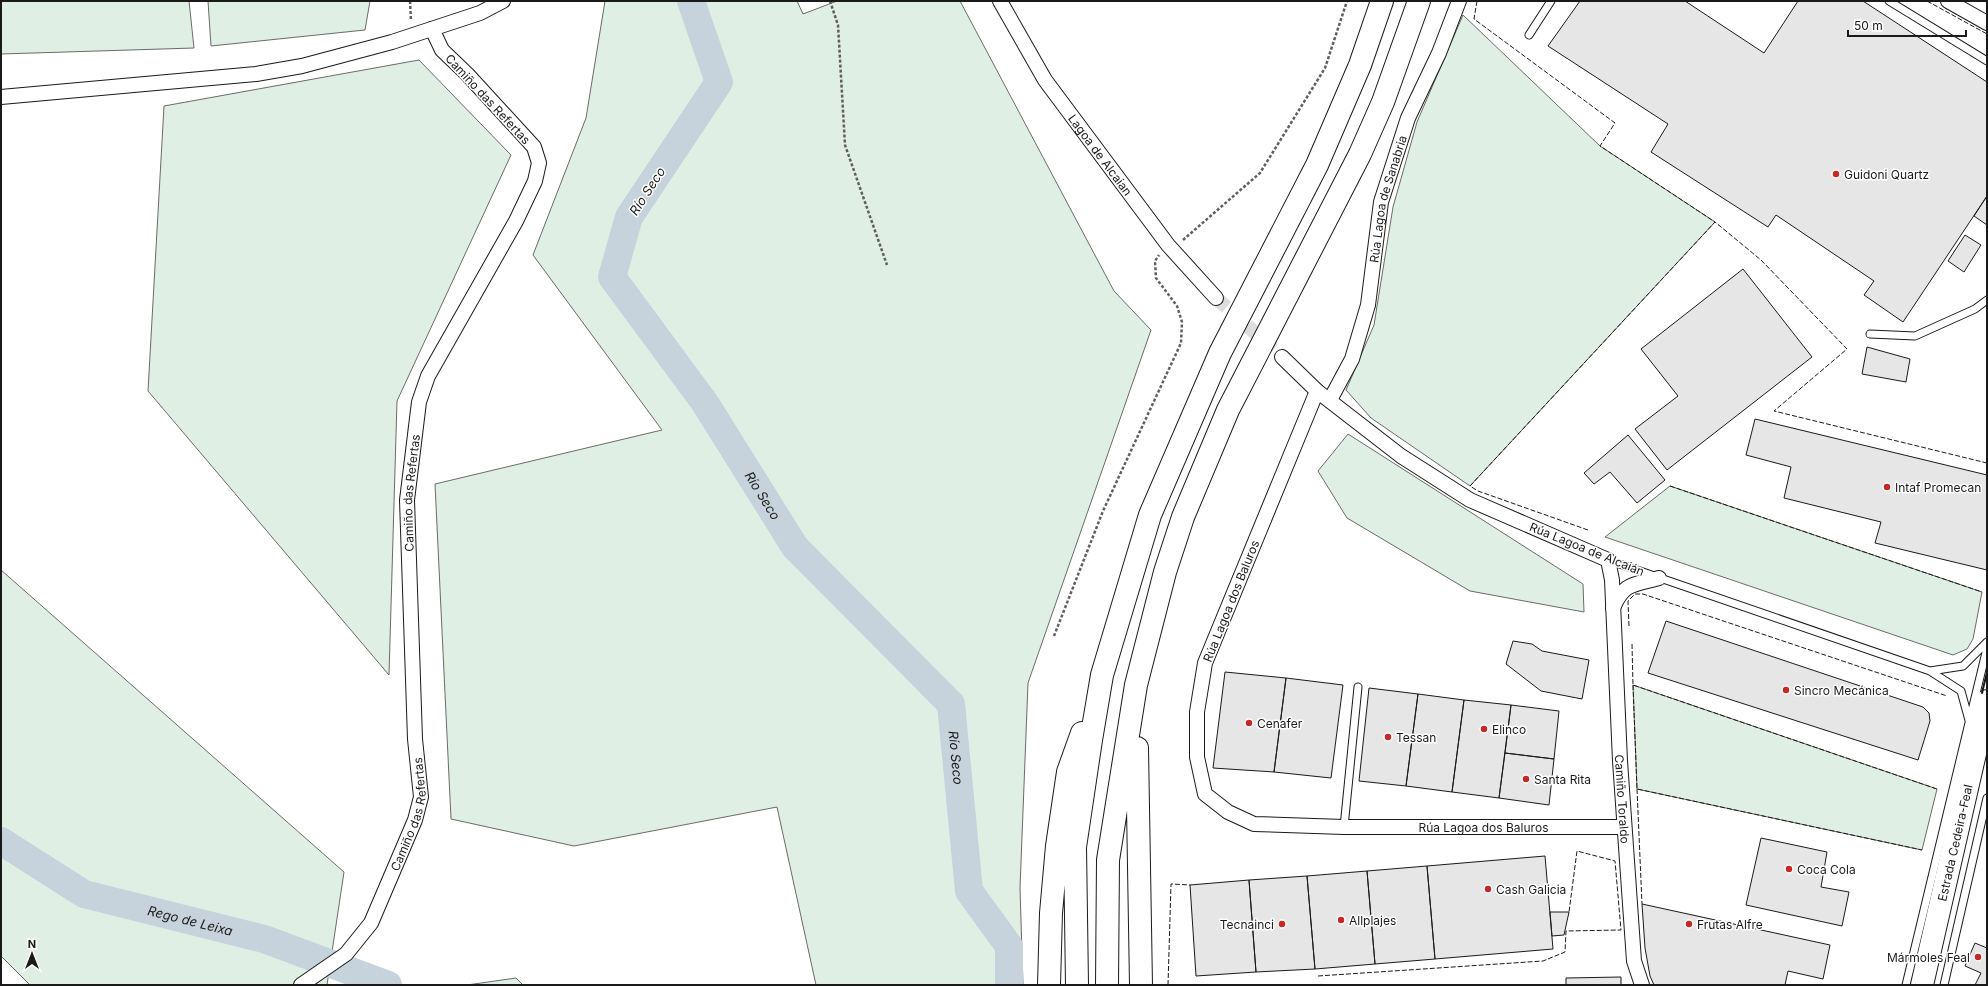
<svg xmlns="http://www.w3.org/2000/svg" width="1988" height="986" viewBox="0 0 1988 986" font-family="Inter,sans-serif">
<rect width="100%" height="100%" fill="#fff"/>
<path fill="#e0efe3" stroke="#6a6a6a" d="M1,1H189L194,48L1,54Z
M208,1H370L365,30L211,46Z
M605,1H797L803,14L837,1H960L1114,291L1151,330L1028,683L1020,888L1023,985H816L777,807L574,846L451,819L435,484L662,430L533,255L586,118Z
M1463,15L1600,146L1715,222L1470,486L1371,418L1346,390L1374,325L1393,207L1417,122Z
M419,60L511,155L397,401L389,675L148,391L164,106Z
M1348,434L1583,584L1584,612L1470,591L1347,518L1318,471Z
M1670,486L1982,592L1973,639L1967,649L1953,655L1605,537Z
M1,570L344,872L327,985H30L1,956Z
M1633,685L1937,789L1922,850L1637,789Z
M516,978L523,985H467Z"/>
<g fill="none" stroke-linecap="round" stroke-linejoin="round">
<g stroke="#c6d2dc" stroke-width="28">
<path id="s1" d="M691,1L719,82L629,217L612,277L705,403L795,547L951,704L969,891L1009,946V985"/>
<path id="s2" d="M1,841L84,894L264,939L388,985"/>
</g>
</g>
<path fill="#e6e6e6" stroke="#1a1a1a" d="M1580,1H1685L1764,53L1798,1H1863L1987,82V196L1903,322L1864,295L1874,281L1776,215L1768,227L1651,152L1668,124L1548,46Z
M1987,196V225L1974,216Z
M1965,235L1981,245L1964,272L1948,261Z
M1743,269L1812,357L1667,470L1635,429L1678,396L1641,349Z
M1867,347L1910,359L1906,382L1862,374Z
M1755,419L1987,475V570L1875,543L1881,522L1784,498L1791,467L1746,455Z
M1628,435L1665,480L1637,503L1610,472L1594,484L1584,473Z
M1666,621L1923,707L1929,713L1930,721L1918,760L1648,673Z
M1513,641L1532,644L1542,651L1589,660L1582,699L1541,691L1506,664Z
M1225,672L1286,678L1274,772L1213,768Z
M1286,678L1343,685L1331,778L1274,772Z
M1369,688L1418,694L1406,786L1359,781Z
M1418,694L1464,700L1452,792L1406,786Z
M1464,700L1511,705L1499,798L1452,792Z
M1511,705L1559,711L1554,759L1505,753Z
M1505,753L1554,759L1549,805L1499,798Z
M1761,838L1827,852L1821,887L1849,892L1842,926L1746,905Z
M1545,856L1553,949L1435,959L1427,866Z
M1427,866L1435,959L1375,964L1367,871Z
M1367,871L1375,964L1315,969L1307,876Z
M1307,876L1315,969L1256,972L1249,880Z
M1249,880L1256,972L1196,976L1190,885Z
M1642,904L1830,945L1823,979L1788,971L1785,985H1654L1650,976L1645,948Z
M1550,912H1569L1564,935L1552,936Z
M1975,943L1987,948V985H1975L1981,973L1965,966Z
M1621,977V985H1566V978Z"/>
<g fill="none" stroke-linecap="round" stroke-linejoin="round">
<path stroke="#ddd" stroke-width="14" stroke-dasharray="14 7" stroke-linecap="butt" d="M1216,298L1282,357"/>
<defs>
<path id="service" d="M1889,1L1987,61
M1529,35L1551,1
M1870,334L1915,336L1975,309L1987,300
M1608,560L1930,671L1961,691L1970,724
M1930,671L1963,666L1987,642
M1344,827L1358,687
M1906,985L1987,648
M1944,985L1987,798"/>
<g id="minor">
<path id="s3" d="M1000,1L1045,80L1168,245L1216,298"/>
<path d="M1948,1L1987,23"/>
<path d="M1,97L256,74L302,66L392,42L480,13L503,1"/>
<path id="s4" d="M1282,357L1317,391L1401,456L1470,500L1608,560L1612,580L1620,761L1634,961L1642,985"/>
<path id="s5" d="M1317,391L1205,663L1197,712V757L1205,794L1228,812L1254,824L1344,827H1624"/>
<path id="s6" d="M1330,400L1352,359L1368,305L1381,202L1408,118L1439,53L1459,1"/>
<path d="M1613,608C1624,582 1634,585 1659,578"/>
<path id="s7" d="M301,985L346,954L371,923L415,820L421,797L415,739L407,500L419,402L428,376L516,221L535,181L539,163L534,147L467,74L442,50L432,29"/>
</g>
<g id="primary">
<path id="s8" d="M1922,985L1987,701"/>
</g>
<path id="trunk" d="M1137,748L1141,985
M1049,985L1051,913L1057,846L1068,772L1082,733
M1077,985L1075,847L1091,740L1102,675L1150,515L1220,353L1317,165L1360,65L1382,1
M1107,985L1108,860L1136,685L1165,572L1183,517L1228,410L1360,154L1383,102L1419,1"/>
</defs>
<use href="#service" stroke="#1a1a1a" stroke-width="9"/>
<use href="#minor" stroke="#1a1a1a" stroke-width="16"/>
<use href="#primary" stroke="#1a1a1a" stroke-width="24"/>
<use href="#trunk" stroke="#1a1a1a" stroke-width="24"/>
<path stroke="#5f5f5f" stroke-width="2.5" stroke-dasharray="3 2" stroke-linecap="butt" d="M410,1L411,21
M830,1L838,25L845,145L887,265
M1183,240L1260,173L1325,68L1347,1
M1054,636L1103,511L1181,343L1182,322L1177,306L1156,278L1155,261L1159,255"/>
<use href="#service" stroke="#fff" stroke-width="7"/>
<use href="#minor" stroke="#fff" stroke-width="14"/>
<use href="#primary" stroke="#fff" stroke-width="22"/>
<use href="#trunk" stroke="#fff" stroke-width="22"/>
<path stroke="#1a1a1a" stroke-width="1" stroke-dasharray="5 2" stroke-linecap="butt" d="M1477,1L1474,19L1615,123L1600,146L1715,222
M1927,1L1987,34
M1670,486L1982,592
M1588,530L1478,491L1470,486L1715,222L1761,260L1847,349L1774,411L1987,463
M1629,626L1628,601L1635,594H1643L1947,696
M1632,644L1633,685L1937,789
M1633,685L1637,789L1922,850
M1637,789L1642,904
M1318,976L1543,961L1565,952L1566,931L1621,930L1615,861L1577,851L1569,912
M1168,985L1171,884L1190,885"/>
<path stroke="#1a1a1a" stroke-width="2" d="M1982,693L1987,672"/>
</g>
<g fill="#c62828" stroke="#fff" stroke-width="1.5">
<circle cx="1836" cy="174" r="4"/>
<circle cx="1887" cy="487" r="4"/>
<circle cx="1786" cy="690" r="4"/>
<circle cx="1249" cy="723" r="4"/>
<circle cx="1484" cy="729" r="4"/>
<circle cx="1388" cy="737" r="4"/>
<circle cx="1526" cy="779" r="4"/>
<circle cx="1789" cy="869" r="4"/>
<circle cx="1488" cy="889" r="4"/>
<circle cx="1341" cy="920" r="4"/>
<circle cx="1282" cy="924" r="4"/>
<circle cx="1689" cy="924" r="4"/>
<circle cx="1978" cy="957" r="4"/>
</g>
<g text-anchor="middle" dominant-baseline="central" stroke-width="3" stroke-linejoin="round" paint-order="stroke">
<g font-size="12" fill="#1a1a1a" stroke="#fff">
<text transform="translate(488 99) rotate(47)">Camiño das Refertas</text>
<text stroke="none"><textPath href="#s3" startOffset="184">Lagoa de Alcaian</textPath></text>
<text stroke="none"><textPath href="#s6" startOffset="211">Rúa Lagoa de Sanabria</textPath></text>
<text stroke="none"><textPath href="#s7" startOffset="535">Camiño das Refertas</textPath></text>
<text transform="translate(1587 549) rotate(22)">Rúa Lagoa de Alcaián</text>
<text transform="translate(1231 601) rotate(-68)">Rúa Lagoa dos Baluros</text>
<text stroke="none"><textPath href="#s4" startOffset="627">Camiño Toraldo</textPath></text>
<text stroke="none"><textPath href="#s7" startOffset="211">Camiño das Refertas</textPath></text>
<text stroke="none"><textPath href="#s5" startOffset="714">Rúa Lagoa dos Baluros</textPath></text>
<text stroke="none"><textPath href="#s8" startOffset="146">Estrada Cedeira-Feal</textPath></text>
</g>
<g font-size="12" fill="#1a1a1a" stroke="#fff" text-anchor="start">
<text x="1844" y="174">Guidoni Quartz</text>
<text x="1895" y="487">Intaf Promecan</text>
<text x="1794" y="690">Sincro Mecánica</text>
<text x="1257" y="723">Cenafer</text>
<text x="1492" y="729">Elinco</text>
<text x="1396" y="737">Tessan</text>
<text x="1534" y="779">Santa Rita</text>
<text x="1797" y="869">Coca Cola</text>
<text x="1496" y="889">Cash Galicia</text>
<text x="1349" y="920">Allplajes</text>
<text x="1274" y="924" text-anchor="end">Tecnainci</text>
<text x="1697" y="924">Frutas Alfre</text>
<text x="1970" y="957" text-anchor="end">Mármoles Feal</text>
</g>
<g font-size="13" font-style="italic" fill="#1a1a1a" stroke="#fff">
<text transform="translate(647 191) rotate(-57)">Río Seco</text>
<text stroke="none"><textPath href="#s1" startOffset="576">Río Seco</textPath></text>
<text stroke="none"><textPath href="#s1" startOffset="912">Río Seco</textPath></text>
<text stroke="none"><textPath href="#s2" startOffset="208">Rego de Leixa</textPath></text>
</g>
</g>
<rect width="1988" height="986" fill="none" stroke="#1a1a1a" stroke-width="4"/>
<g transform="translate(32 954)" stroke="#ffffff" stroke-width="3" paint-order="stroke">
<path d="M0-3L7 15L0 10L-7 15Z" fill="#1a1a1a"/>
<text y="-6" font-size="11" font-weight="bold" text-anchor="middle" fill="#1a1a1a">N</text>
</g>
<path d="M1848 30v6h118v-6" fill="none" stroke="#1a1a1a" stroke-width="2"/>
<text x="1854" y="30" font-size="12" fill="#1a1a1a" stroke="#ffffff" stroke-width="3" paint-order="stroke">50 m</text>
</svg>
